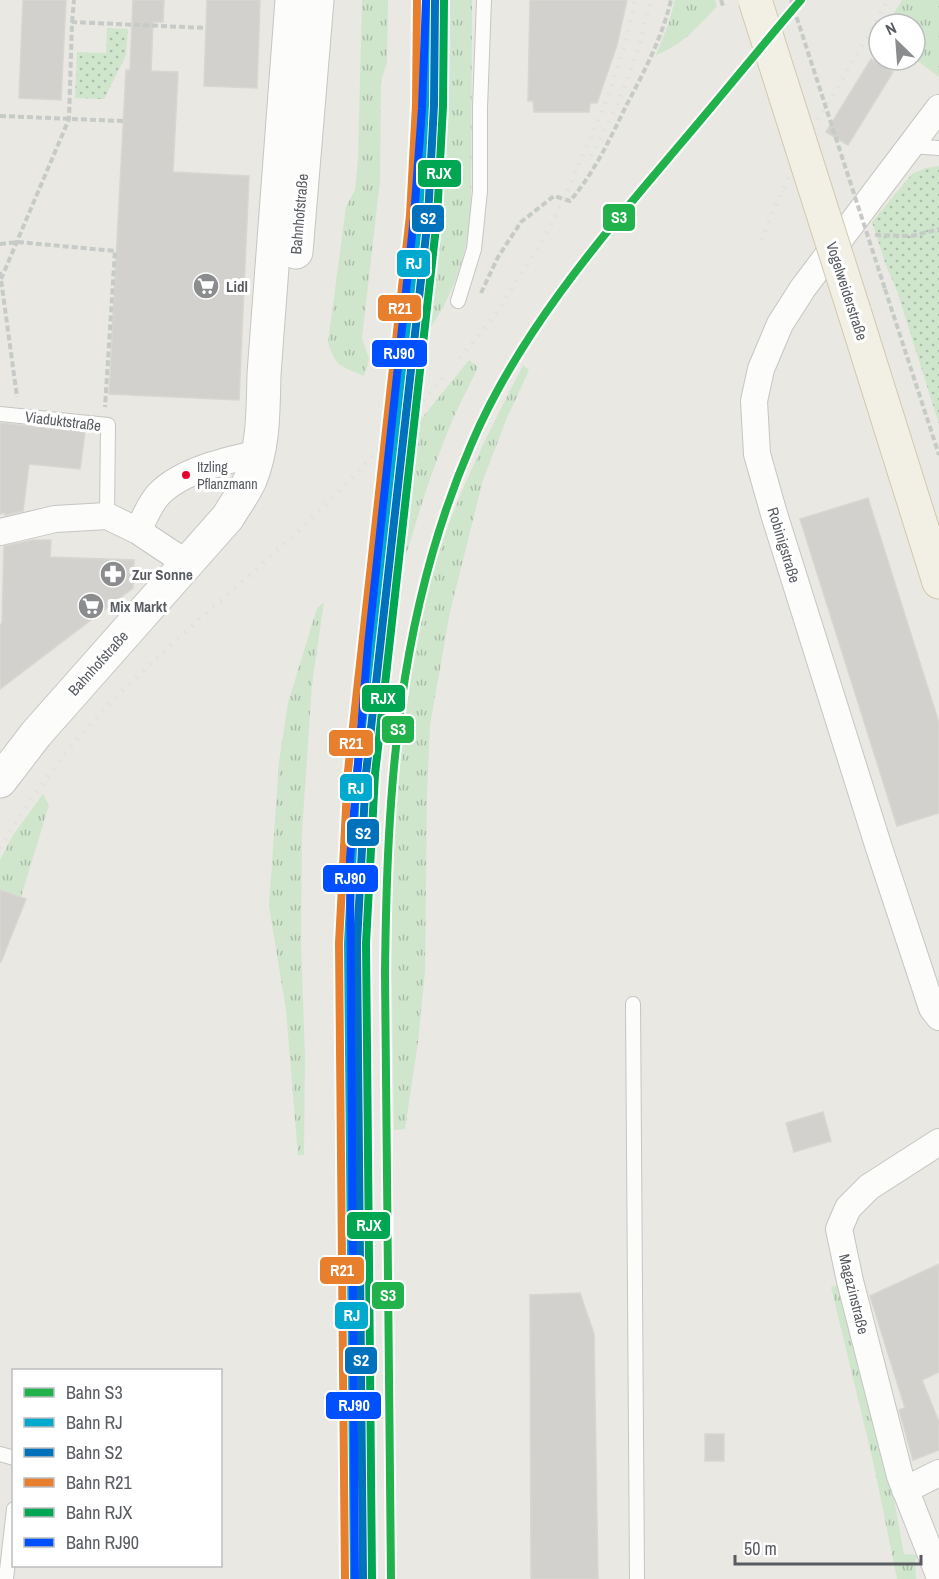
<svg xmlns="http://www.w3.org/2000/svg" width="939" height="1579" viewBox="0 0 939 1579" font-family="'Archivo Narrow',sans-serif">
<defs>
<pattern id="grass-tufts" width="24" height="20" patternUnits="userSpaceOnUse" patternTransform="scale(1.5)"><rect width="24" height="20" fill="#cfe6cd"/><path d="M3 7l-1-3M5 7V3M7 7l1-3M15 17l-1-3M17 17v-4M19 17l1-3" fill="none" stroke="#abbdaa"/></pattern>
<pattern id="park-dots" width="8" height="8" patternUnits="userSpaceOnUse" patternTransform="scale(1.5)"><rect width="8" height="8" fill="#cfe6cd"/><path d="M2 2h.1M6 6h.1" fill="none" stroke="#abbdaa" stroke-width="1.8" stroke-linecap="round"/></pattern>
</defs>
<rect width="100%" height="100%" fill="#e9e8e2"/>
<path fill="url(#grass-tufts)" d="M362,0H388L387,62L381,81L380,181L362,338L369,359L364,376C341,366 335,367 328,342L346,207L355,190L358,159Z
M438,0H472L471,213C465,269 447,309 412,353L419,315L431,219L436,123Z
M675,0H715L717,6C698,27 682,45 656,55L669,22Z
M902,0H939V77L915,59V24H887Z
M469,360L478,367C469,387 458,406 450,426C421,497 401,571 382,646L397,516L392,515L401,444Z
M523,365L529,370L506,420L483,480L450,612L430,725L427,795L425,971L418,1042L405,1129L394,1130C392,942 381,748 435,565C456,495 490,430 523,365Z
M324,602L312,684L302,832L301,942L305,1055L304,1155H298L286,1010L269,906L279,762L288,703L317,608Z
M43,794L49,805L21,897L0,889V860L13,835Z
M840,1285L894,1499L904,1554L915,1555L919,1553L915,1561L916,1579H897L873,1461L831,1287Z"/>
<path fill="url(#park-dots)" d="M107,28L128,29L126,55L104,99L75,98L77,52L106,53Z
M939,166V424L897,291L887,268L872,222L912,174L926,168Z"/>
<path fill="#d2d1cd" stroke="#d8d6d1" stroke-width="1.5" d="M23,0H66L61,100L19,98Z
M133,0H164L163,22H153L151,71L178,72L173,172L249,176L239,400L109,394L126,70H130Z
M207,0H260L257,88L204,86Z
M530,0H627L617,45L597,103H590L589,112H534L533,101H528Z
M871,59L893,72L848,145L826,132Z
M0,423L85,432L80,469L29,464L23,511L5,515V513L0,514Z
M868,498L939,723V813L897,826L800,519Z
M33,540H51L50,557L134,560L133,588L0,689V625L2,623L4,546Z
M0,890L26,899L1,962L0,961Z
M823,1112L831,1141L794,1152L786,1123Z
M939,1264V1372L922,1380L939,1422V1450L913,1460L899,1410L905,1408L870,1296Z
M580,1293L594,1334L598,1579H531L530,1295Z
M705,1434H724V1461H705Z"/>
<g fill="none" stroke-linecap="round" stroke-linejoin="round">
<defs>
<path id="lane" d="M910,146L939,148
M458,301L474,249L480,191V108L484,0
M0,414L108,425L107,516
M633,1004L637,1579
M0,1454L14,1458
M6,1579L14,1509"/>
<path id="street" d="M939,108L803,288L780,324L761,369L754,401L757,454L774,514L879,848L932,1008L939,1017
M138,531C144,519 150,503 159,494C182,470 228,460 259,453
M0,532L55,519L107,516L138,531L174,555L190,562
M939,1142L869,1187L848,1208L839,1229L850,1281L900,1476L939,1575
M905,1490L939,1473"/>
<path id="secondary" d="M296,252L317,0
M0,781L36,734L228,517C235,505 244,493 250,480C264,446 263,410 264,374L292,0"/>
<path id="primary" d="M854,311L939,582"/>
</defs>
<use href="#lane" stroke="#c5c5c3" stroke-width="16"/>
<use href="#street" stroke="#c5c5c3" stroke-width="28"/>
<use href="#secondary" stroke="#c5c5c4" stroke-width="35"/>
<use href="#primary" stroke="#d1c9af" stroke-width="35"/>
<path stroke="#c6cbc8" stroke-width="4" stroke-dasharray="6 3" stroke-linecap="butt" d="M721,0L723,6
M72,22L74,0
M0,116L123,121
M875,235L912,236L939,229
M0,244L18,242L115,251L105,407
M0,272L17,397
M1,279L69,119L72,22L206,28
M885,289L939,455
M481,293L498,257L521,222L554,196L570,201C594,173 610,139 626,106C644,72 662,38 671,0"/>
<use href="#lane" stroke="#fcfcfb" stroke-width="14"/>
<use href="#street" stroke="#fcfcfb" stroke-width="26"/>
<use href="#secondary" stroke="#fcfcfb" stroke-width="33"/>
<use href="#primary" stroke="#f2f0e5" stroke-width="33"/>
<path stroke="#e1e1e0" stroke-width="4.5" stroke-dasharray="1.5 8" stroke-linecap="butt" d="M591,156C618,108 640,55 650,0
M761,240L797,157L888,0
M460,358L492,319L541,244L564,199L608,97L625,44L635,0
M0,848C30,799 63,752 104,710C168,643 241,585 308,522C356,476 400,425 445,376"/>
<defs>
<path id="primary-bridge" d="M755,0L854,311"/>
</defs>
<use href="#primary-bridge" stroke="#d1c9af" stroke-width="35" stroke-linecap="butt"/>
<path stroke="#c6cbc8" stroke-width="4" stroke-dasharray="6 3" stroke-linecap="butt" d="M791,0L885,289"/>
<use href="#primary-bridge" stroke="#f2f0e5" stroke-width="33"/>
<defs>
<path id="rail-1" d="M391,1579L385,974C387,790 397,616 471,445C518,334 600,239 677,148C719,99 759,49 801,0"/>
<path id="rail-2" d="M354,1579L348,943L357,772L419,216L425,105L426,0"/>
<path id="rail-3" d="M363,1579L357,943L366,773L428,217L434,105L435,0"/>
<path id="rail-4" d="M345,1579L339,943L348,771L410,215L416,105L417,0"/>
<path id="rail-5" d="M372,1579L366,943L375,774L437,218L443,106L444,0"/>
<path id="rail-6" d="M355,1579L350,859L368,645L414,217L422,109L426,1"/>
</defs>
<use href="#rail-1" stroke="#fff" stroke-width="12"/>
<use href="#rail-2" stroke="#fff" stroke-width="12"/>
<use href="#rail-3" stroke="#fff" stroke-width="12"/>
<use href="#rail-4" stroke="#fff" stroke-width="12"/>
<use href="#rail-5" stroke="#fff" stroke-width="12"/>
<use href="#rail-6" stroke="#fff" stroke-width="12"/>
<use href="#rail-1" stroke="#22b24c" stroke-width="8"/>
<use href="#rail-2" stroke="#00a9ce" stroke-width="8"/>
<use href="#rail-3" stroke="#0072bc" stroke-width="8"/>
<use href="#rail-4" stroke="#e87f2d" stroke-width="8"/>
<use href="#rail-5" stroke="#00a651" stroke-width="8"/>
<use href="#rail-6" stroke="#0050ff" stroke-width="8"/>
</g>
<defs>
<symbol id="supermarket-disc" viewBox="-11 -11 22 22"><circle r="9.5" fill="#8b8c8e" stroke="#fff"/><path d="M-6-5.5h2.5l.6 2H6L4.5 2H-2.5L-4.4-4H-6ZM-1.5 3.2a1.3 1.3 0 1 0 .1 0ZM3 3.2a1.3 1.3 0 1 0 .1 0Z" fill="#fff"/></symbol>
<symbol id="pharmacy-disc" viewBox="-11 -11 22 22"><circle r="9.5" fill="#8b8c8e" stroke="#fff"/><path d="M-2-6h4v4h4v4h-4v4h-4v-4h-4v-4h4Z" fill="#fff"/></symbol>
</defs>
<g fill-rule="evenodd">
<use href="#supermarket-disc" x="191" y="271" width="30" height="30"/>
<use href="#pharmacy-disc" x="98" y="559" width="30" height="30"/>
<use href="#supermarket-disc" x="76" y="591" width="30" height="30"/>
</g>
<circle fill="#e4002b" stroke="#fff" stroke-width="2" cx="186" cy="475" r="5"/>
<g text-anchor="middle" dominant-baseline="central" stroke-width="6" stroke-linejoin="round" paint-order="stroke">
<g font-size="14" fill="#585b60" stroke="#fff" text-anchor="start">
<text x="197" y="467">Itzling<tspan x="197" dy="17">Pflanzmann</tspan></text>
</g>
<g font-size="15" fill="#585b60" stroke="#fff">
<text transform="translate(299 214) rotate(-85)">Bahnhofstraße</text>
<text transform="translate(847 291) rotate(72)">Vogelweiderstraße</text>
<text transform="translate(63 421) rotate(7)">Viaduktstraße</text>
<text transform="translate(784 545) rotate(73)">Robinigstraße</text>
<text transform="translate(98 663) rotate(-48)">Bahnhofstraße</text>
<text transform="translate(854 1294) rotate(76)">Magazinstraße</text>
</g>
<g font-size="15" font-weight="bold" fill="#585b60" stroke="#fff" text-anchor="start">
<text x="226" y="286">Lidl</text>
<text x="132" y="574">Zur Sonne</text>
<text x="110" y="606">Mix Markt</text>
</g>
</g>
<g stroke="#fff" stroke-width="2">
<rect x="417" y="159" width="45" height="29" rx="6" fill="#00a651"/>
<rect x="602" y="203" width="34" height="29" rx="6" fill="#22b24c"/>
<rect x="411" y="204" width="34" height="29" rx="6" fill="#0072bc"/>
<rect x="396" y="249" width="35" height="29" rx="6" fill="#00a9ce"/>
<rect x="377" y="294" width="45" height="28" rx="6" fill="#e87f2d"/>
<rect x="371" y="339" width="57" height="29" rx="6" fill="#0050ff"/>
<rect x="361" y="684" width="45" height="29" rx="6" fill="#00a651"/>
<rect x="381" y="715" width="34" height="29" rx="6" fill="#22b24c"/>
<rect x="328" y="729" width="46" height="28" rx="6" fill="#e87f2d"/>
<rect x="339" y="773" width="34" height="29" rx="6" fill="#00a9ce"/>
<rect x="346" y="818" width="34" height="29" rx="6" fill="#0072bc"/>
<rect x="322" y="864" width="57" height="29" rx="6" fill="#0050ff"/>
<rect x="346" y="1211" width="45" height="29" rx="6" fill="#00a651"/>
<rect x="319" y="1256" width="46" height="29" rx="6" fill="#e87f2d"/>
<rect x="371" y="1281" width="34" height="29" rx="6" fill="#22b24c"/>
<rect x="334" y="1301" width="35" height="29" rx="6" fill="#00a9ce"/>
<rect x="344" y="1346" width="34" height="29" rx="6" fill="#0072bc"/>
<rect x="325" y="1391" width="57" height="29" rx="6" fill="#0050ff"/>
</g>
<g font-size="16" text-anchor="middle" font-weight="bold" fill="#fff">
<text x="439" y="179">RJX</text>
<text x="619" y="223">S3</text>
<text x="428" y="224">S2</text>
<text x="414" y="269">RJ</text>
<text x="400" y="314">R21</text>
<text x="399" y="359">RJ90</text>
<text x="383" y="704">RJX</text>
<text x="398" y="735">S3</text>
<text x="351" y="749">R21</text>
<text x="356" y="794">RJ</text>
<text x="363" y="839">S2</text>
<text x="350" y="884">RJ90</text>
<text x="369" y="1231">RJX</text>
<text x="342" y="1276">R21</text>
<text x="388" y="1301">S3</text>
<text x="352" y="1321">RJ</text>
<text x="361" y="1366">S2</text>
<text x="354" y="1411">RJ90</text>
</g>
<rect x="12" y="1369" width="210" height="198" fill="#ffffff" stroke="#bcbdbf" stroke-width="1.5"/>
<rect x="24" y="1388" width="30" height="9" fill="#22b24c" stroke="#bcbdbf" stroke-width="1.5"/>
<text x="66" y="1399" font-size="18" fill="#585b60">Bahn S3</text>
<rect x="24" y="1418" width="30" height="9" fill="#00a9ce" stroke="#bcbdbf" stroke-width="1.5"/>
<text x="66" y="1429" font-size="18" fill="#585b60">Bahn RJ</text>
<rect x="24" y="1448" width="30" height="9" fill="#0072bc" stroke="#bcbdbf" stroke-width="1.5"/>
<text x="66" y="1459" font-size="18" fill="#585b60">Bahn S2</text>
<rect x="24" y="1478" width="30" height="9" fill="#e87f2d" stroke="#bcbdbf" stroke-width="1.5"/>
<text x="66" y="1489" font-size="18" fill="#585b60">Bahn R21</text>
<rect x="24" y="1508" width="30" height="9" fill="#00a651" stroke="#bcbdbf" stroke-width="1.5"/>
<text x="66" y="1519" font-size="18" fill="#585b60">Bahn RJX</text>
<rect x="24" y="1538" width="30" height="9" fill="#0050ff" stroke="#bcbdbf" stroke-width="1.5"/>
<text x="66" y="1549" font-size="18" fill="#585b60">Bahn RJ90</text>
<g transform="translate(897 42) rotate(335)"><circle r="28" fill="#ffffff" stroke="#bcbdbf" stroke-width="1.5"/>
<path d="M0-4.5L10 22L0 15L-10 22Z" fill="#8b8c8e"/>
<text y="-9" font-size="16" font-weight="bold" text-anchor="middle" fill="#585b60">N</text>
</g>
<path d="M735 1555v9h186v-9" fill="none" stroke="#585b60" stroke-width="3"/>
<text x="744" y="1555" font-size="18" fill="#585b60" stroke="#ffffff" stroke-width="4.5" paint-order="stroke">50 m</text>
</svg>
